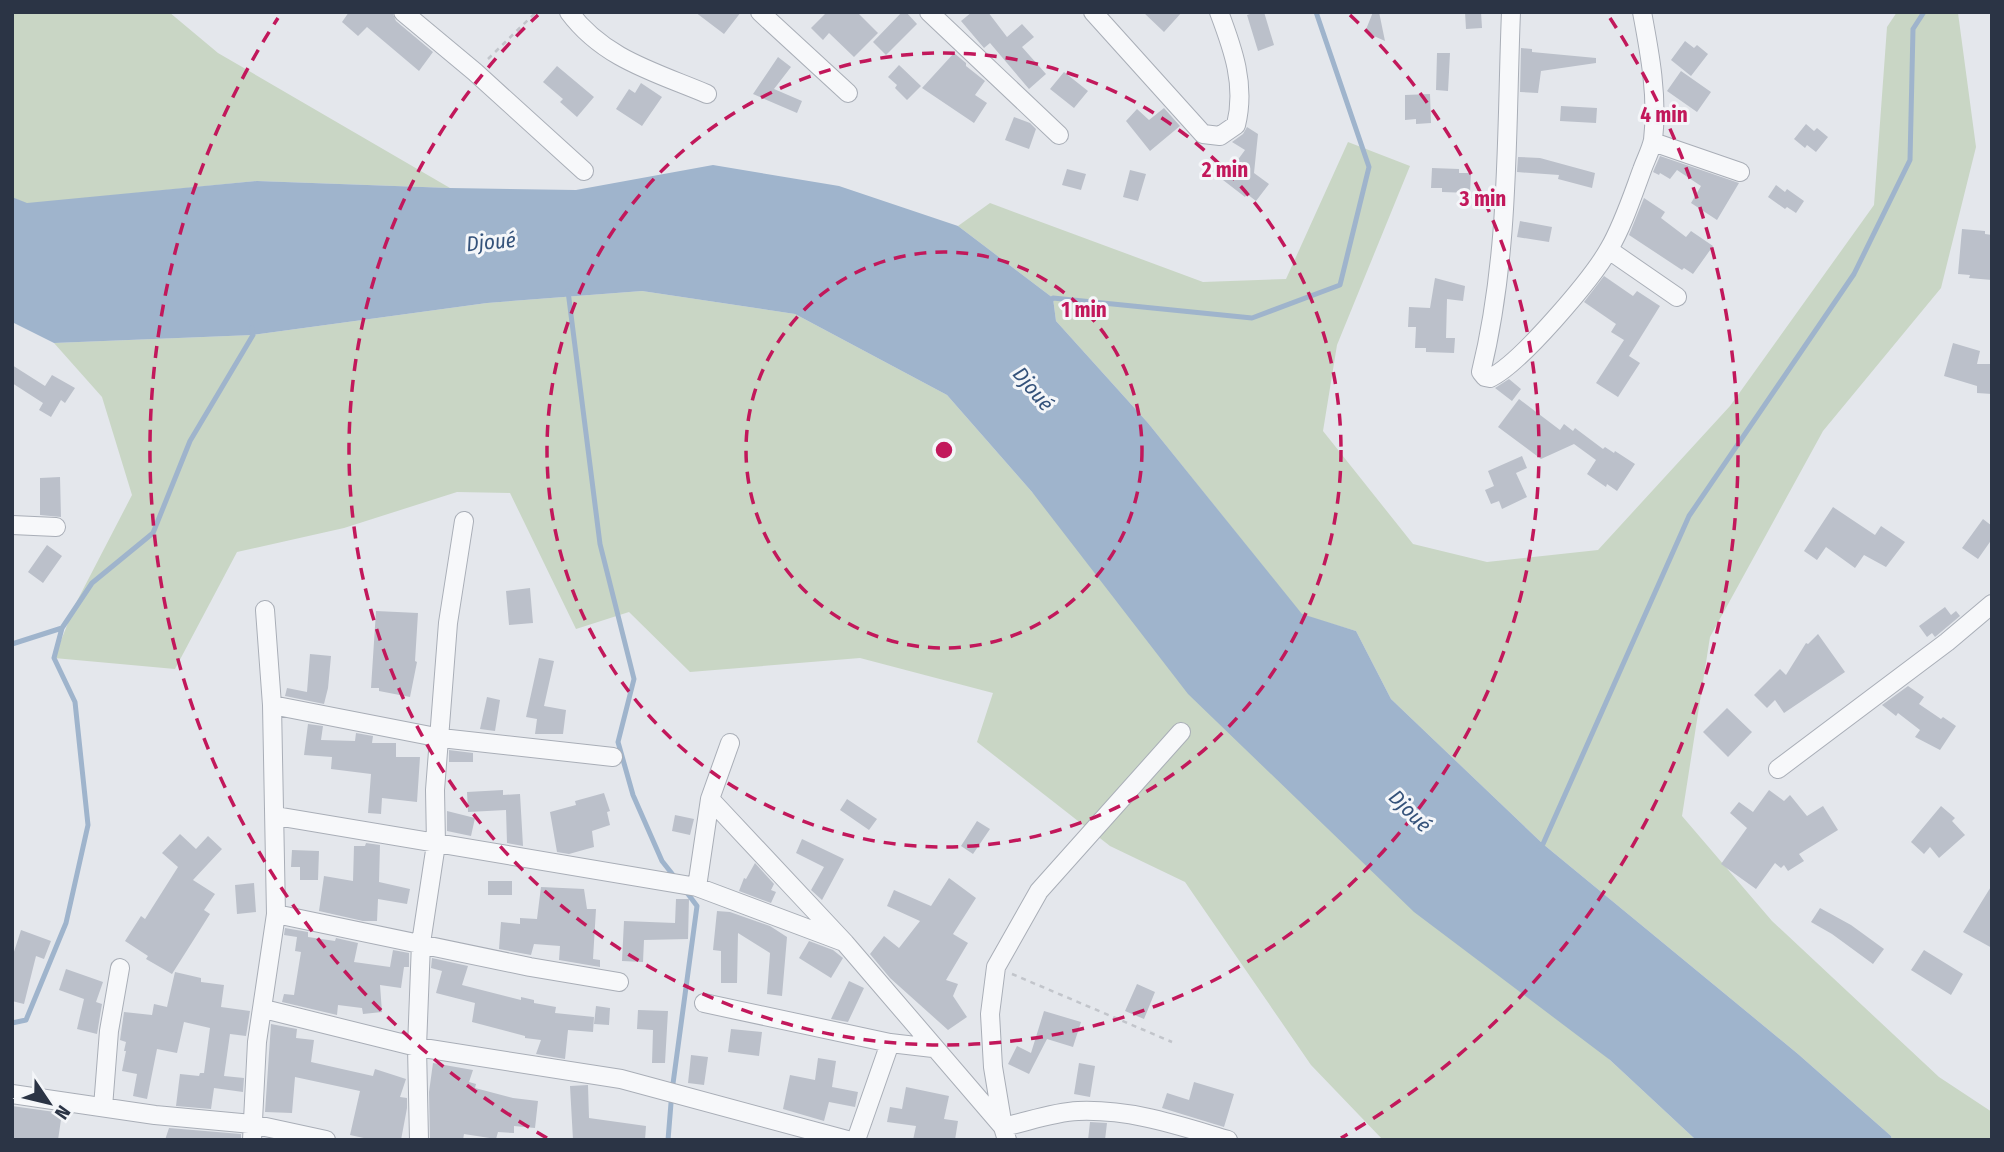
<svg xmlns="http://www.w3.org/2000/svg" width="2004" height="1152" viewBox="0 0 2004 1152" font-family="'Fira Sans Condensed',sans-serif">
<rect width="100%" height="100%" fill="#e4e7ec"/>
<path fill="#c9d6c5" d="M12,12H169L218,53L450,188L257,181L27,204L12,197Z
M1897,12L1958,13L1976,147L1941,288L1823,431L1710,637L1682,816L1772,921L1939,1077L1992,1112V1140H1892L1891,1136L1798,1054L1543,844L1391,699L1356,631L1302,615L1148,423L1056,321L1053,298L958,226L990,203L1203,282L1286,279L1348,142L1410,166L1337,345L1323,431L1413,544L1487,562L1598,550L1730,406L1874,205L1887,27Z
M642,291L795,314L947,395L1032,492L1610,1060L1696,1140H1383L1311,1065L1185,882L1110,846L977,742L993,693L860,658L690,672L629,612L576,629L510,493L457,492L344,528L237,552L175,669L54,658L76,603L132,495L102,397L54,343L253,335L487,303Z"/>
<path fill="#9fb4cc" d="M713,165L839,186L958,226L1053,298L1056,321L1148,423L1302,614L1356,631L1391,699L1543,844L1798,1054L1891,1136L1892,1140H1696L1610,1060L1414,912L1188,694L1032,492L947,395L795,314L642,291L487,303L253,335L54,343L12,322V197L27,203L257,181L450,188L576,190Z"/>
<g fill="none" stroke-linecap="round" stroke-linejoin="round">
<path stroke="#9fb4cc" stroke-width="5" d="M568,291L600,544L634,679L618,742L633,795L662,861L677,880
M1049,302L1053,298L1252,318L1340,285L1369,167L1316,12
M12,644L62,628
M1539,846L1543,844L1689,516L1854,274L1910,160L1913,29L1924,12
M12,1023L26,1020L66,923L88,825L75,702L54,658L62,628L92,583L153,533L190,441L253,335L252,328
M668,1140L672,1091L697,906L685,890"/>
</g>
<path fill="#bbc0ca" d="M349,12H392L396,21L433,52L419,71L367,27L358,36L342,22Z
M695,12H741L724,34Z
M827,12H857L878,33L854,57L829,33L823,40L811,28Z
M902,12H906L917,24L886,55L873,42Z
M972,12H988L1007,37L1022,24L1034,37L1022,47L1046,74L1029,89L990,43L984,48L961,21Z
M1143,12H1182L1164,32Z
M1256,12H1264L1274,45L1258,51L1247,15Z
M1373,12H1379L1385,41L1365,32Z
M1465,12H1481L1482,28L1466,29Z
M1685,41L1694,48L1697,45L1708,54L1691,76L1671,60Z
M1521,48L1532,49V52L1596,58V63L1541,71L1538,93L1520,92Z
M954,53L966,63V66L985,81L975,95L987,103L974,123L922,88Z
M1437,53H1450L1448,91L1436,90Z
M778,57L791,67L774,89L802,101L797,113L753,94Z
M899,65L921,86L907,100L895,88L897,85L888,77Z
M557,66L594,97L577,117L560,102L563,99L543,82Z
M1681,71L1711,92L1697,112L1667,91Z
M1064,72L1088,91L1074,108L1050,89Z
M641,83L662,97L642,126L616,109L629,89L635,93Z
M1430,94L1431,123L1416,124V119L1405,120V95Z
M1561,106L1597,108L1596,123L1560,121Z
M1164,108L1180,126L1150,151L1126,121L1137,109L1149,120Z
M1014,117L1030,123L1036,129L1029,149L1005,140Z
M1806,124L1814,131L1817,128L1828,137L1816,152L1807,145L1805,148L1794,139Z
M1247,127L1258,134L1254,173L1269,184L1256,201L1247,194L1245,197L1223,180L1245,150L1232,142L1243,134Z
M1660,156L1739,183L1717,220L1691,203L1701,186L1677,170L1670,179L1660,173L1659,175L1653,172Z
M1518,157L1540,158L1595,173L1592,188L1558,179L1559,175L1517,172Z
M1432,168L1459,169V173H1471L1470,193L1442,192V188H1431Z
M1067,169L1086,174L1081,190L1062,185Z
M1130,170L1146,174L1138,201L1123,197Z
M1776,185L1785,192L1787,189L1804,201L1796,213L1787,207L1785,209L1768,197Z
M1644,198L1665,212L1661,218L1686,237L1691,231L1713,246L1693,274L1684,268L1682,270L1629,235Z
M1520,221L1552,227L1549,242L1517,237Z
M1962,229L1985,231V234L1992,235V280L1969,278L1970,275L1958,274Z
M1604,276L1633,296L1637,291L1660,306L1629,356L1640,363L1618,397L1596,383L1624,340L1611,332L1616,324L1584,302Z
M1435,278L1465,286L1463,301L1447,299L1446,338H1455L1454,353L1426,352V348H1415L1416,327H1408L1409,307L1430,308Z
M1953,343L1980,351L1977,364H1992V394L1977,393V386L1944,376Z
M12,365L45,386L52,375L75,388L65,403L61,400L51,417L39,410L43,403L12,383Z
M1509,379L1521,389L1512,401L1495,388Z
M1519,399L1560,430L1564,424L1573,431L1575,428L1603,449L1605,447L1614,453L1615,451L1635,464L1617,491L1607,484L1606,487L1587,474L1596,460L1574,444L1541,459L1498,427Z
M1522,456L1527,468L1516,473L1527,497L1502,509L1499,501L1491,504L1485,490L1494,486L1488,471Z
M60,477L61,517L40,515V478Z
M1833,507L1875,535L1881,526L1905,542L1886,567L1864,555L1855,568L1826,547L1817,560L1804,551Z
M1983,519L1992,526V539L1978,559L1962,548Z
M47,545L62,556L43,583L28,572Z
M530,588L533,623L509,625L506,591Z
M1945,607L1951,615L1956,611L1960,616L1935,637L1932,633L1927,637L1919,626Z
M376,611L418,613L415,661L417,662L410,697L379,691V688H371Z
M1818,634L1845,672L1784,713L1775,700L1767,708L1754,695L1780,669L1786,675L1806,643L1808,644Z
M310,654L331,656L328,688L324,704L285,696L287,688L307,692Z
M539,658L554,661L544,706L566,710L563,734H535L537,719L526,717Z
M1908,686L1924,697L1919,704L1941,719L1943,717L1956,726L1940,750L1915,737L1920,730L1898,713L1896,716L1882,705Z
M487,697L500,700L495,731L480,729Z
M1727,708L1752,732L1728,757L1703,732Z
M308,724L323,726L321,740L355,741L356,733L373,736L372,743H396V757H420L417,802L382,798L381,814L368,813L371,774L331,769L332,757L304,755Z
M449,750L473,753V762H449Z
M503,790V795L520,794L523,846L507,843L506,810L468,812L467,792Z
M1769,790L1784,801L1790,795L1807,816L1823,806L1838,830L1799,854L1804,861L1788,871L1784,865L1781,868L1775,863L1756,889L1721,864L1747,828L1730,813L1739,802L1753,812Z
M604,793L610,811L607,812L610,825L592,831L594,847L569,854L557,852L550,812L576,805L575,801Z
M847,799L877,819L869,830L840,810Z
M1941,806L1955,818L1952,821L1965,835L1939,858L1930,847L1924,854L1911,842Z
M447,811L475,818L471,836L447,831Z
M675,815L694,819L690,835L672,831Z
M977,821L990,829L973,854L961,846Z
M180,834L196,849L208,836L222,849L193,880L215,894L204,910L210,914L172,974L146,959L148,956L125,941L141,916L145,919L178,867L162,853Z
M802,839L844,859L822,900L811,890L824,867L796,853Z
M366,843L380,845L379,882L410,889L407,904L378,899L377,921H363L319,911L324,876L353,881L354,846H365Z
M292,850L319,851L318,880H300V867H291Z
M755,863L774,884L771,890L776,892L771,903L739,891L744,878L746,879Z
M949,878L976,898L953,934L968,943L946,980L958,984L953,996L967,1017L948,1030L890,978L870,954L884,936L899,948L920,921L887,906L894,890L931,906Z
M488,881H512V895H488Z
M254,883L256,912L237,914L235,885Z
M1992,885V948L1963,932Z
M541,887L584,889L587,909H596L593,959L600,960V967L559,960L560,946L534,944L531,955L499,949L501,922L520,924V918L537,919Z
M676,899H689L688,939L644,940L643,962L622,961L624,921L675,923Z
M1820,908L1851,925L1884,949L1873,964L1832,934L1811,922Z
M717,911L730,912L770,926L787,937L782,996L767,994L770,953L738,933L737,983H721V951L713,950Z
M285,928L308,932V937L335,941L336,938L358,943L354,962L390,967L393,950L409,953V967H404L401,988L380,985L382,1012L363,1014L362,1008L338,1005L337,1015L282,1002L284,994L294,995L301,952L295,951L297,937L284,935Z
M21,930L51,941L44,959L36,956L24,1004L12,1001V958Z
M809,941L833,950L843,958L831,978L799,958Z
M1924,950L1963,974L1951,995L1911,970Z
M432,958L468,966L462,985L521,1000V997L534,1000V1003L556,1007L555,1013L594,1017L593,1032L568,1030L565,1059L536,1054L541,1040L525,1038V1036L472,1022L475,1003L436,993L442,971L431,968Z
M66,969L103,982L96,1002L102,1004L97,1034L77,1029L84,999L59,990Z
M175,972L201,978V982L224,985L221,1007L250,1011L246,1036L230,1034L224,1076L244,1078L243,1092L214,1088L211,1109L176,1106L180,1074L199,1076L200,1073H204L210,1028L184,1022L177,1053L157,1049L147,1099L133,1096L137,1074L122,1071L126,1051H124L126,1042L120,1040L124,1012L152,1015L154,1004L167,1007Z
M849,981L864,988L848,1022L831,1019Z
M1137,984L1155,992L1144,1019L1125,1011Z
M596,1006L610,1008L609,1025L594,1024Z
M638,1010L668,1011L665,1063H652L653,1030L637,1029Z
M1044,1011L1081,1022L1073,1047L1047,1039L1029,1074L1008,1064L1017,1046L1031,1053Z
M271,1024L297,1029L296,1038L314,1040L311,1062L373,1076L375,1069L406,1079L400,1097L407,1098V1108L401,1140H373L350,1135L360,1091L295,1077L292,1113L265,1112Z
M731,1029L762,1032L759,1056L728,1052Z
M691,1055L708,1057L704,1085L688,1083Z
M818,1058L836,1061L832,1087L858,1092L855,1107L829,1102L824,1121L783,1109L790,1075L815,1080Z
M433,1063L473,1070L469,1082L476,1084L475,1088L513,1098L538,1101L535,1128L514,1126V1133L498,1132L496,1139L464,1134L463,1140H430L429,1092Z
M1079,1063L1095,1066L1090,1097L1074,1094Z
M1194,1082L1234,1094L1224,1127L1162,1108L1167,1093L1189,1100Z
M588,1085L589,1118L646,1126L645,1140H573L570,1086Z
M906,1087L949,1096L944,1119L958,1121L955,1140H913L916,1126L887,1122L890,1107L902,1109Z
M12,1106L62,1113L58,1140H12Z
M1090,1122L1107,1123L1105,1140H1088Z
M169,1128L241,1134V1140H165Z"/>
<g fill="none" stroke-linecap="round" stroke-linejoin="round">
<defs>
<path id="minor" d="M403,12L475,72L584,171
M569,12C604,59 655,72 707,94
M760,12L848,93
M929,12L1059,135
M1093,12L1203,134L1220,136L1236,125C1246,85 1233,49 1219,12
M1511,12C1506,133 1510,254 1481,372L1485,377L1490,378C1520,364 1592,279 1609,249C1623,225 1632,197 1642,170C1645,161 1651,150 1653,140C1658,97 1650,54 1642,12
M1653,142L1740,172
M1609,250L1677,297
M12,525L56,527
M272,705L441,738L613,757
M1778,769L1947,642L1992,604
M710,799L845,943L1003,1127C1027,1122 1053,1112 1078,1111C1131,1109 1177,1125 1228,1140
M276,816L697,887L841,941
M697,887L710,799L730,743
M276,914L530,967L619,982
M704,1003L890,1043L933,1048
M264,1009L417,1047L621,1079L847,1140
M12,1094L155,1115L252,1124L326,1140
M103,1107L109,1031L120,968
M252,1140L257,1042L276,914L272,705L265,610
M419,1140L417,1047L421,943L436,844L435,790L448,623L464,521
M856,1140L890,1043
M1007,1140L1003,1127L993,1067L990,1014L996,967L1039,891L1181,732"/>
</defs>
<use href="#minor" stroke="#a9aeb7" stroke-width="20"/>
<path stroke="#c2c5cb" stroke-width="2.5" stroke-dasharray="5 5" stroke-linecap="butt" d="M488,59L536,12
M1012,974L1172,1042"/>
<use href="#minor" stroke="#f7f8fa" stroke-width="18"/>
</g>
<g fill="none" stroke="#c2185b" stroke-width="3.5" stroke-dasharray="12 9">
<circle cx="944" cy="450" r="198"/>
<circle cx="944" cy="450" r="397"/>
<path d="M1350 15A595 595 0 1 1 538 15"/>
<path d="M547 1138A794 794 0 0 1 278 18M1610 18A794 794 0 0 1 1341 1138"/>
</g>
<g text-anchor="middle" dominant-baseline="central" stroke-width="6" stroke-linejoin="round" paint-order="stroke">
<g font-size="21" font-style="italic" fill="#34527a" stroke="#f4f6f9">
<text transform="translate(491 242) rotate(-5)">Djoué</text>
<text transform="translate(1033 389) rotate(50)">Djoué</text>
<text transform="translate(1410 811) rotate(45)">Djoué</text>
</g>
</g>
<circle cx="944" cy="450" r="10" fill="#c2185b" stroke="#f4f6f9" stroke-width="3.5"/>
<g font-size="21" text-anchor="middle" font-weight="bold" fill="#c2185b" stroke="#f4f6f9" stroke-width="6" stroke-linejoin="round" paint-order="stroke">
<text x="1664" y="122">4 min</text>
<text x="1225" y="177">2 min</text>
<text x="1483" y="206">3 min</text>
<text x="1084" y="317">1 min</text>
</g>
<rect width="2004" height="1152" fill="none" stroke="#2b3445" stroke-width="28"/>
<g transform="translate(49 1103) rotate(125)" stroke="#f4f6f9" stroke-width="5" paint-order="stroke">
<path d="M0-5L12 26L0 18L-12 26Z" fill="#2b3445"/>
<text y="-10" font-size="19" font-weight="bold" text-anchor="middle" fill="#2b3445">N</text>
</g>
</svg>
